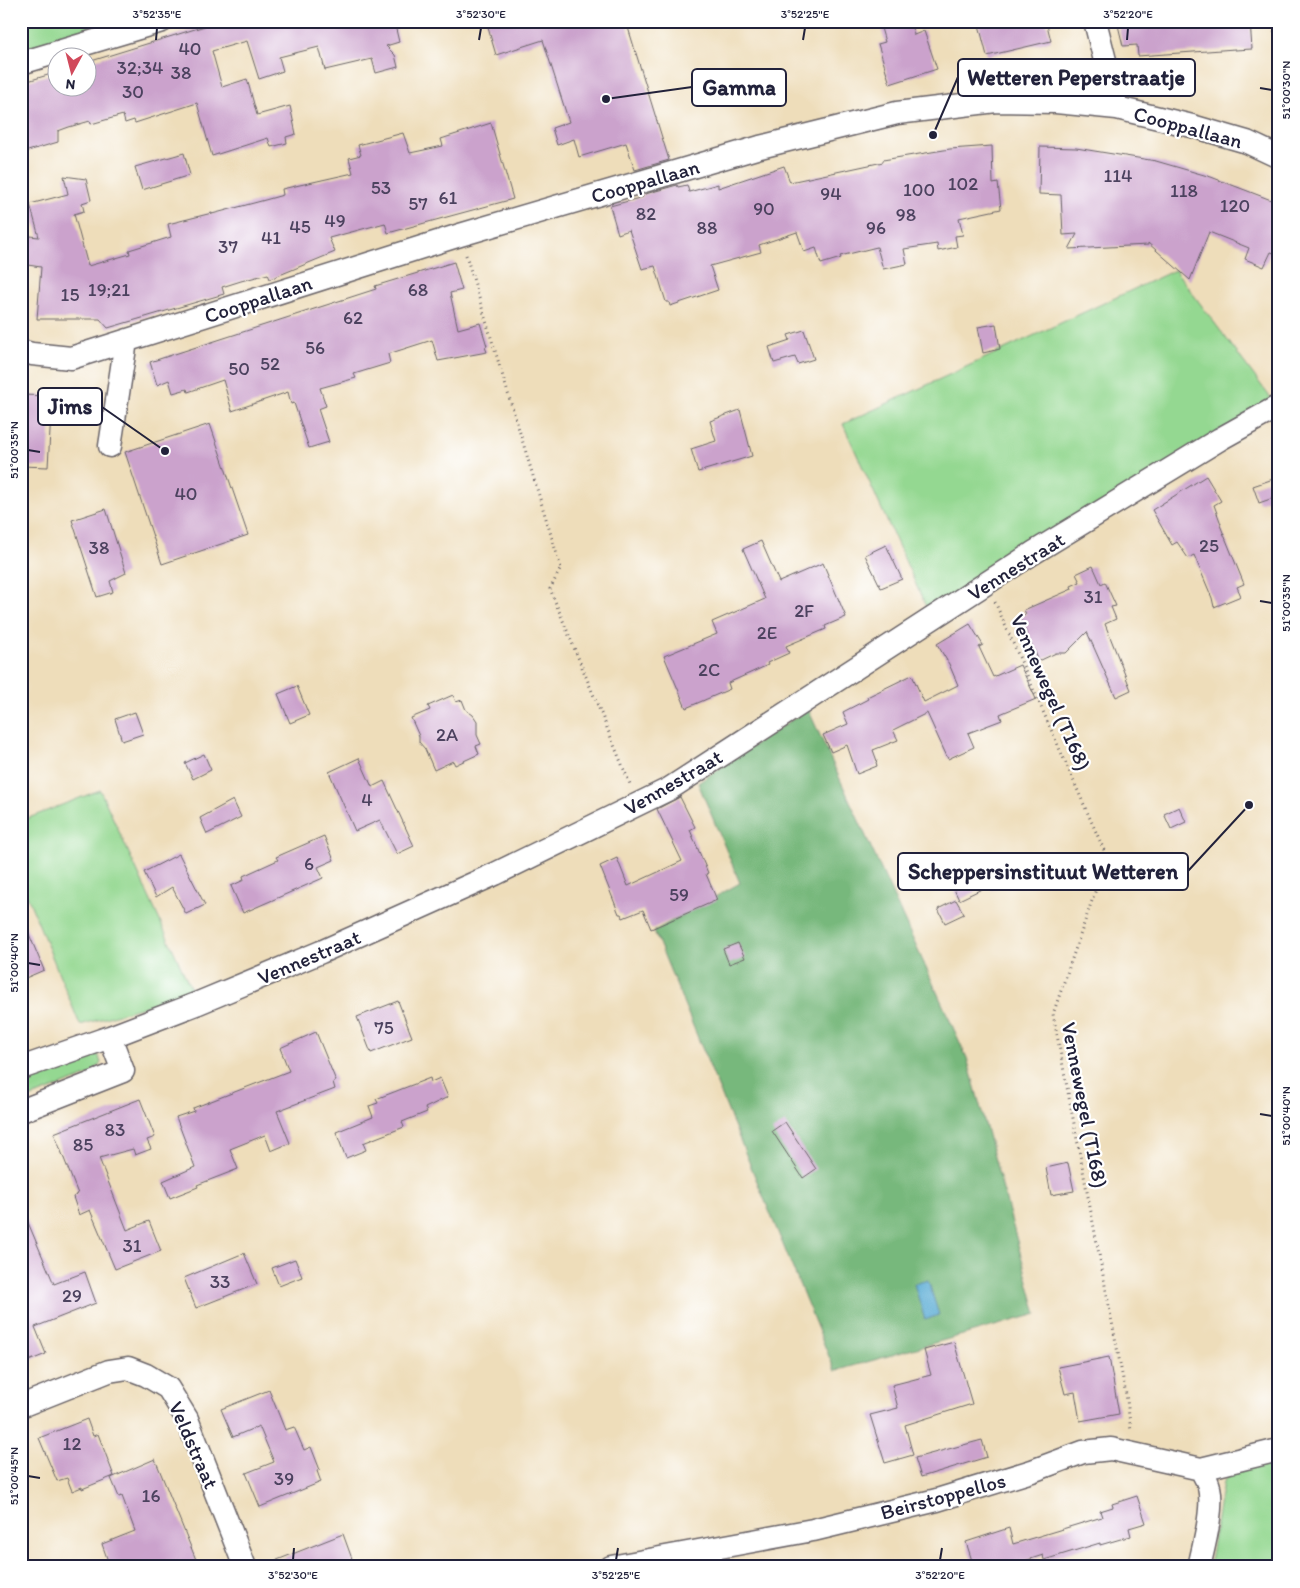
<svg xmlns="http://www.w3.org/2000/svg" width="1300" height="1588" viewBox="0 0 1300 1588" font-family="Itim,sans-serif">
<rect width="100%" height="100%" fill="#fff"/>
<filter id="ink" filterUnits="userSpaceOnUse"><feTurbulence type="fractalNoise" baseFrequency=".02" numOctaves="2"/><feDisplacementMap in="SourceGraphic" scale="10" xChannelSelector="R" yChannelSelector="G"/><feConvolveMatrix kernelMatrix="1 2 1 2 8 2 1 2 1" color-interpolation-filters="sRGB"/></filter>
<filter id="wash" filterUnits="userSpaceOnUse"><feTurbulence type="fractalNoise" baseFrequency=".0096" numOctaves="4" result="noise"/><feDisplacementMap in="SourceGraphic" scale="20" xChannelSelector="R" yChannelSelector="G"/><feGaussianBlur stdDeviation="1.12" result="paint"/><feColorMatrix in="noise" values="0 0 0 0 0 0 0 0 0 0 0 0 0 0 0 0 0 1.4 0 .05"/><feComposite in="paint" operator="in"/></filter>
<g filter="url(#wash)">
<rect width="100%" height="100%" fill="#eeddba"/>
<path fill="#94d891" stroke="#5b7d66" d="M21,21H116L21,50Z
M1175,270L1273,401L928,611L843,424Z
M100,790L193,993L80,1025L21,881V821Z
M76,1054H98L101,1063L92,1074L21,1101V1073Z
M1279,1460V1567H1209L1223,1482L1229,1474Z"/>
<path fill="#77b87b" stroke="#4c6d5b" d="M808,709L967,1058L1037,1314L835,1371L654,931L740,883L698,783Z"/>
<path fill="#59abd4" stroke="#3e6688" d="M928,1280L939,1315L925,1320L914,1284Z"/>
<g id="blocks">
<path fill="#cba2cc" d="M221,21H394L399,42L386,46L395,55L398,67L376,73L372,59L325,70L319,47L279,57L283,71L259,79L247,41L212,51L222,87L247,79L257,115L290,106L296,134L286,137L287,143L271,147L268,138L212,156L197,103L135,123L134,120L125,123L123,115L91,124L90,121L69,127L58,131V142L21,153V83L58,72V88H88V62Z
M486,21H626L669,160L635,170L626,143L579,157L574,139L557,145L552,128L569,122L543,40L496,55Z
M879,21H910L914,35L924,31L937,69L890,84L878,44L885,42Z
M978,21H1046L1051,41L987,56Z
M1117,21H1250L1252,49L1235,50V49L1138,56L1137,45L1123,46Z
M491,123L513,199L388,233L385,223L329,238L335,252L270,279L268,274L241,281L222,287L224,294L108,328L100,319H37L41,267L21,264V235L39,237L30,204L68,194L64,176L86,179L91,200L82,203L84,211L74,214L88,266L130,254L129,250L171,237L168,224L212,213V214L265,200L283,195L282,189L353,173L349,158L361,155L358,145L403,133L410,153L443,146L441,139Z
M992,146L993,184L998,183L1001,209L959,218L963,235L955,236L957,247L938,251L937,244L904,249L907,264L883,269L877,247L840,256L841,258L821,264L816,248L804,252L797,232L759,245L761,252L710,266L718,290L670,306L669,302H666L655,266L642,269L629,230L618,234L610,206L643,197L642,195L677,185L678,187L687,185L689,192L718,184V188L784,166L790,182L883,162V160L950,149Z
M1040,147L1076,148L1156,161L1211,177L1279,203V255L1271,252L1264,267L1245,259L1249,248L1209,232L1190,280L1148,243V245L1069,249L1077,234L1063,235L1061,195L1039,194Z
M184,153L190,175L142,190L135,167Z
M454,262L462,290L450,293L458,329L480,323L487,346L485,347L487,352L438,361L432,340L388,354L390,363L354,374L356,378L320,388L326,406L318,409L329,442L309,448L294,403L291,404L288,392L232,411L223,380L188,392L187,389L173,393L169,380L157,385L150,362L376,289L375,286Z
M996,324L1000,349L983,353L978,327Z
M804,330L814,359L798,364L795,357L774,363L769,347L790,340L788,335Z
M21,395L52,396L48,467L21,466Z
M740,410L752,456L698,472L691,449L716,441L710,421Z
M210,424L248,535L162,564L125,452Z
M1206,476L1221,501L1214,505L1221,524L1220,525L1244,584L1237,587L1241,596L1214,607L1212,598L1194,555L1188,558L1177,542L1172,545L1152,510Z
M1279,477V496L1259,503L1253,486Z
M106,509L126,573L110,581L113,592L97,597L72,520Z
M761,541L779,582L823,563L846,617L825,626L826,629L786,646L789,653L767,663L768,665L728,683L730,689L686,708L664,656L717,634L712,622L765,599L743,549Z
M886,545L902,579L881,588L865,555Z
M1093,566L1101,584L1105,582L1116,606L1111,607L1116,619L1105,624L1131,690L1116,697L1087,632L1066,653H1056L1039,661L1019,617L1026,614L1024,610L1072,589L1071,586L1080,582L1076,574Z
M970,624L983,645L979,647L993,677L1020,665L1036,699L1000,714L1002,720L968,733L974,747L948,759L927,713L893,730L898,740L873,750L877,761L876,762L877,766L857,774L847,745L831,752L823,735L848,724L843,712L868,699L867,697L912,675L924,702L958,685L949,664L937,644Z
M297,686L309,715L290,723L278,694Z
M453,695L456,702L462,700L466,710L473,715L477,721V735L481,744L476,746L479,754L455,765L453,761L434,770L425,749L419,742V736L411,718L430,710L428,706Z
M135,712L143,734L122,741L115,719Z
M204,754L211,770L193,779L185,763Z
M359,758L372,787L384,781L414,846L397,854L380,820L355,831L329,772Z
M680,797L695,827L690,830L708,873L706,874L717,900L651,929L643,910L623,918L621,914H619L600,866L617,858L628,886L682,861L657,809Z
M233,800L241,817L207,834L200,818Z
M1179,807L1186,822L1171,829L1164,814Z
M324,836L334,860L318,867L323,878L243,913L231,886L244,880L243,876L278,860L276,857Z
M179,854L205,905L186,914L172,887L156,897L144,872Z
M1008,858L1017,878L992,890L990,885L959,900L946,872L963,864L969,876Z
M956,900L964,914L945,923L938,909Z
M21,915L44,970L21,980Z
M738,943L745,958L729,964L723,949Z
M398,1001L412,1037L371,1053L357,1017Z
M316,1032L336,1081L333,1082L335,1089L277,1111L290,1143L271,1151L265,1135L230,1149L238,1169L197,1185L198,1187L170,1198L163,1181L195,1167L176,1117L194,1111L193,1108L289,1071L280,1048Z
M430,1078L431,1082L440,1078L448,1097L425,1108L427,1112L402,1122L404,1127L363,1143L366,1150L346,1158L336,1132L373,1117L369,1106L378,1103L376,1099Z
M140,1099L155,1137L147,1140L151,1149L135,1155L133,1149L99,1158L127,1230L149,1221L161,1251L115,1269L90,1210L79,1215L73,1197L78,1194L54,1133Z
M785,1122L816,1169L803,1178L772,1131Z
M1068,1163L1074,1191L1051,1195L1046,1168Z
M21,1206L54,1284L85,1272L96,1303L35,1327L46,1354L21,1364Z
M244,1253L257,1284L196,1308L184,1278Z
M295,1259L302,1277L279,1286L272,1268Z
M954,1342L972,1404L905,1425L913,1455L885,1463L870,1415L898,1408L892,1385L931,1375L924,1350Z
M1109,1357L1119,1414L1080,1421L1075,1392L1065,1394L1058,1367Z
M269,1390L285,1430L294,1427L304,1450L311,1447L320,1470L317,1471L321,1482L260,1507L246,1473L274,1462L259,1426L233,1437L221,1409Z
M87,1419L93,1436L98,1434L114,1476L82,1489V1487L72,1491L67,1478L57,1481L39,1438Z
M982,1440L987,1457L921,1477L915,1458Z
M155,1459L199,1567H110L102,1544L135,1531L122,1496L119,1497L111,1478Z
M1137,1496L1146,1523L1129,1528L1131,1536L1100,1545V1543L1044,1560L1043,1555L1006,1567H974L966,1542L1009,1528L1013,1544L1102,1517L1100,1511L1113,1507L1112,1504Z
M343,1534L355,1567H262V1566Z"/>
</g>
</g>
<g filter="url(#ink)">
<use href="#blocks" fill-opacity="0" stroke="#696367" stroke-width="1"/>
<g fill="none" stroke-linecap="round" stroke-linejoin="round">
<defs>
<path id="minor" d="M1095,21L1117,108
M21,63L162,21
M21,351L32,354L71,358L460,235L760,147L897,113L996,101L1056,102L1117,108L1192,126L1247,142L1279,157
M110,446L126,341
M21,1068L110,1037L196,1004L321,952L495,874L669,789L1033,553L1220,439L1279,406
M21,1111L123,1071L110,1037
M21,1406L109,1371L128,1368L146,1375L168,1388L187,1419L245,1567
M611,1567L813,1530L937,1500L1032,1471L1083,1452L1111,1449L1201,1469L1279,1450
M1199,1567C1204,1545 1214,1508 1209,1487C1208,1481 1203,1474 1201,1469"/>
</defs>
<use href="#minor" stroke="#696367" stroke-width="25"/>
<path stroke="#696367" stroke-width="3" stroke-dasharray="1 4" stroke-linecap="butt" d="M1271,21L1279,45
M466,255L561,568L550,589L630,784
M995,602L1107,857L1053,1014L1127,1400L1131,1431"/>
<use href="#minor" stroke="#fff" stroke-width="22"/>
</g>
</g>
<path fill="none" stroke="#22223b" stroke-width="2" d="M156,40L157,28M479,40L481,28M803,40L805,28M1127,40L1128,28M1260,88L1272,90M28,450L40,452M1260,601L1272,603M28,963L40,965M1260,1114L1272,1116M28,1476L40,1478M293,1560L294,1548M616,1560L618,1548M940,1560L942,1548"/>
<g text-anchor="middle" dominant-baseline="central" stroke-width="4.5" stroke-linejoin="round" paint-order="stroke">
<g font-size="19" fill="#4c425f">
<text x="190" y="48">40</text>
<text x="140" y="67">32;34</text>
<text x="181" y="72">38</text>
<text x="133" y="91">30</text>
<text x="1118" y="175">114</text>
<text x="963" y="183">102</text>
<text x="381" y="187">53</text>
<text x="919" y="189">100</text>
<text x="1184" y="190">118</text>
<text x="831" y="193">94</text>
<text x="448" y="197">61</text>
<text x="418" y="203">57</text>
<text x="1235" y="205">120</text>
<text x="764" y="208">90</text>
<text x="646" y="213">82</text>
<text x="906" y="214">98</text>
<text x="335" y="220">49</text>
<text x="300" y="226">45</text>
<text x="707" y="227">88</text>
<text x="876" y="227">96</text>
<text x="271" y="237">41</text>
<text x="228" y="246">37</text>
<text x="109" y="289">19;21</text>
<text x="418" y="289">68</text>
<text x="70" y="294">15</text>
<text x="353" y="317">62</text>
<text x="315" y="347">56</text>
<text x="270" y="363">52</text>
<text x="239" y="368">50</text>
<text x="186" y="493">40</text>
<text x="1209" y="545">25</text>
<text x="99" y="547">38</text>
<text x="1093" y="596">31</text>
<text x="804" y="610">2F</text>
<text x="767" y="632">2E</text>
<text x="709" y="669">2C</text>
<text x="447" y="734">2A</text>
<text x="367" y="799">4</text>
<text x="309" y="863">6</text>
<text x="679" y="894">59</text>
<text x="384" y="1027">75</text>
<text x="115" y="1129">83</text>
<text x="83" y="1144">85</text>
<text x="132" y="1245">31</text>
<text x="220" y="1281">33</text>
<text x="72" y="1295">29</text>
<text x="72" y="1443">12</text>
<text x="284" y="1478">39</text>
<text x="151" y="1495">16</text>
</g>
<g font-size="21" fill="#22223b" stroke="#fff">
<text transform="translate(1188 127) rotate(15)">Cooppallaan</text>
<text transform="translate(645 181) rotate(-16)">Cooppallaan</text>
<text transform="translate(258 299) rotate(-18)">Cooppallaan</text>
<text transform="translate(1016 566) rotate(-32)">Vennestraat</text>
<text transform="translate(1051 692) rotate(66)">Vennewegel (T168)</text>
<text transform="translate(673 782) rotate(-30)">Vennestraat</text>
<text transform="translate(309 957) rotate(-23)">Vennestraat</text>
<text transform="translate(1085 1105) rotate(79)">Vennewegel (T168)</text>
<text transform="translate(194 1445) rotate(66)">Veldstraat</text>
<text transform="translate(943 1496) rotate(-15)">Beirstoppellos</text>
</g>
</g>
<path fill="none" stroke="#22223b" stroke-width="2" d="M933 135L958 77M606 99L692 87M165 451L102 407M1249 805L1188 871"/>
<g fill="#22223b" stroke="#fff" stroke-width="2">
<circle cx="933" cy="135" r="5"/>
<circle cx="606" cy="99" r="5"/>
<circle cx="165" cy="451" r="5"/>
<circle cx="1249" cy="805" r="5"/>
</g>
<g fill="#fff" stroke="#22223b" stroke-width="2">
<rect x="958" y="59" width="237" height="37" rx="5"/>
<rect x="692" y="69" width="94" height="37" rx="5"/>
<rect x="38" y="388" width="64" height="37" rx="5"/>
<rect x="898" y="853" width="290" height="37" rx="5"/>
</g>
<g font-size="22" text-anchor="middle" font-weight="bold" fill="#22223b">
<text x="1076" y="85">Wetteren Peperstraatje</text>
<text x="739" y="95">Gamma</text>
<text x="70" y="414">Jims</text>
<text x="1043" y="879">Scheppersinstituut Wetteren</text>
</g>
<rect width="1300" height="1588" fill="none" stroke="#fff" stroke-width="55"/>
<g transform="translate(72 72) rotate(187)"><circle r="24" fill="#ffffff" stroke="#a7a7b1"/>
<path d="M0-4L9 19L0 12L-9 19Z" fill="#d1495b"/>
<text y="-8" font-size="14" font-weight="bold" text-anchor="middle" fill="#22223b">N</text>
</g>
<rect x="28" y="28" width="1244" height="1532" fill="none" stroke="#22223b" stroke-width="2"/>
<g font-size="12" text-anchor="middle" fill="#22223b">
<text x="157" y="18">3°52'35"E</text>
<text x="481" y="18">3°52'30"E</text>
<text x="805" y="18">3°52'25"E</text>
<text x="1128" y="18">3°52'20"E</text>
<text transform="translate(1286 90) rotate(-90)" y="4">51°00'30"N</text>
<text transform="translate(14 450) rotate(-90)" y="4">51°00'35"N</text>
<text transform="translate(1286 603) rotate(-90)" y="4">51°00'35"N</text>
<text transform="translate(14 963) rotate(-90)" y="4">51°00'40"N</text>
<text transform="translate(1286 1116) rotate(-90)" y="4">51°00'40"N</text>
<text transform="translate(14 1476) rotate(-90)" y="4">51°00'45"N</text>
<text x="293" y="1579">3°52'30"E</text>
<text x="616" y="1579">3°52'25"E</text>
<text x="940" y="1579">3°52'20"E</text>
</g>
</svg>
